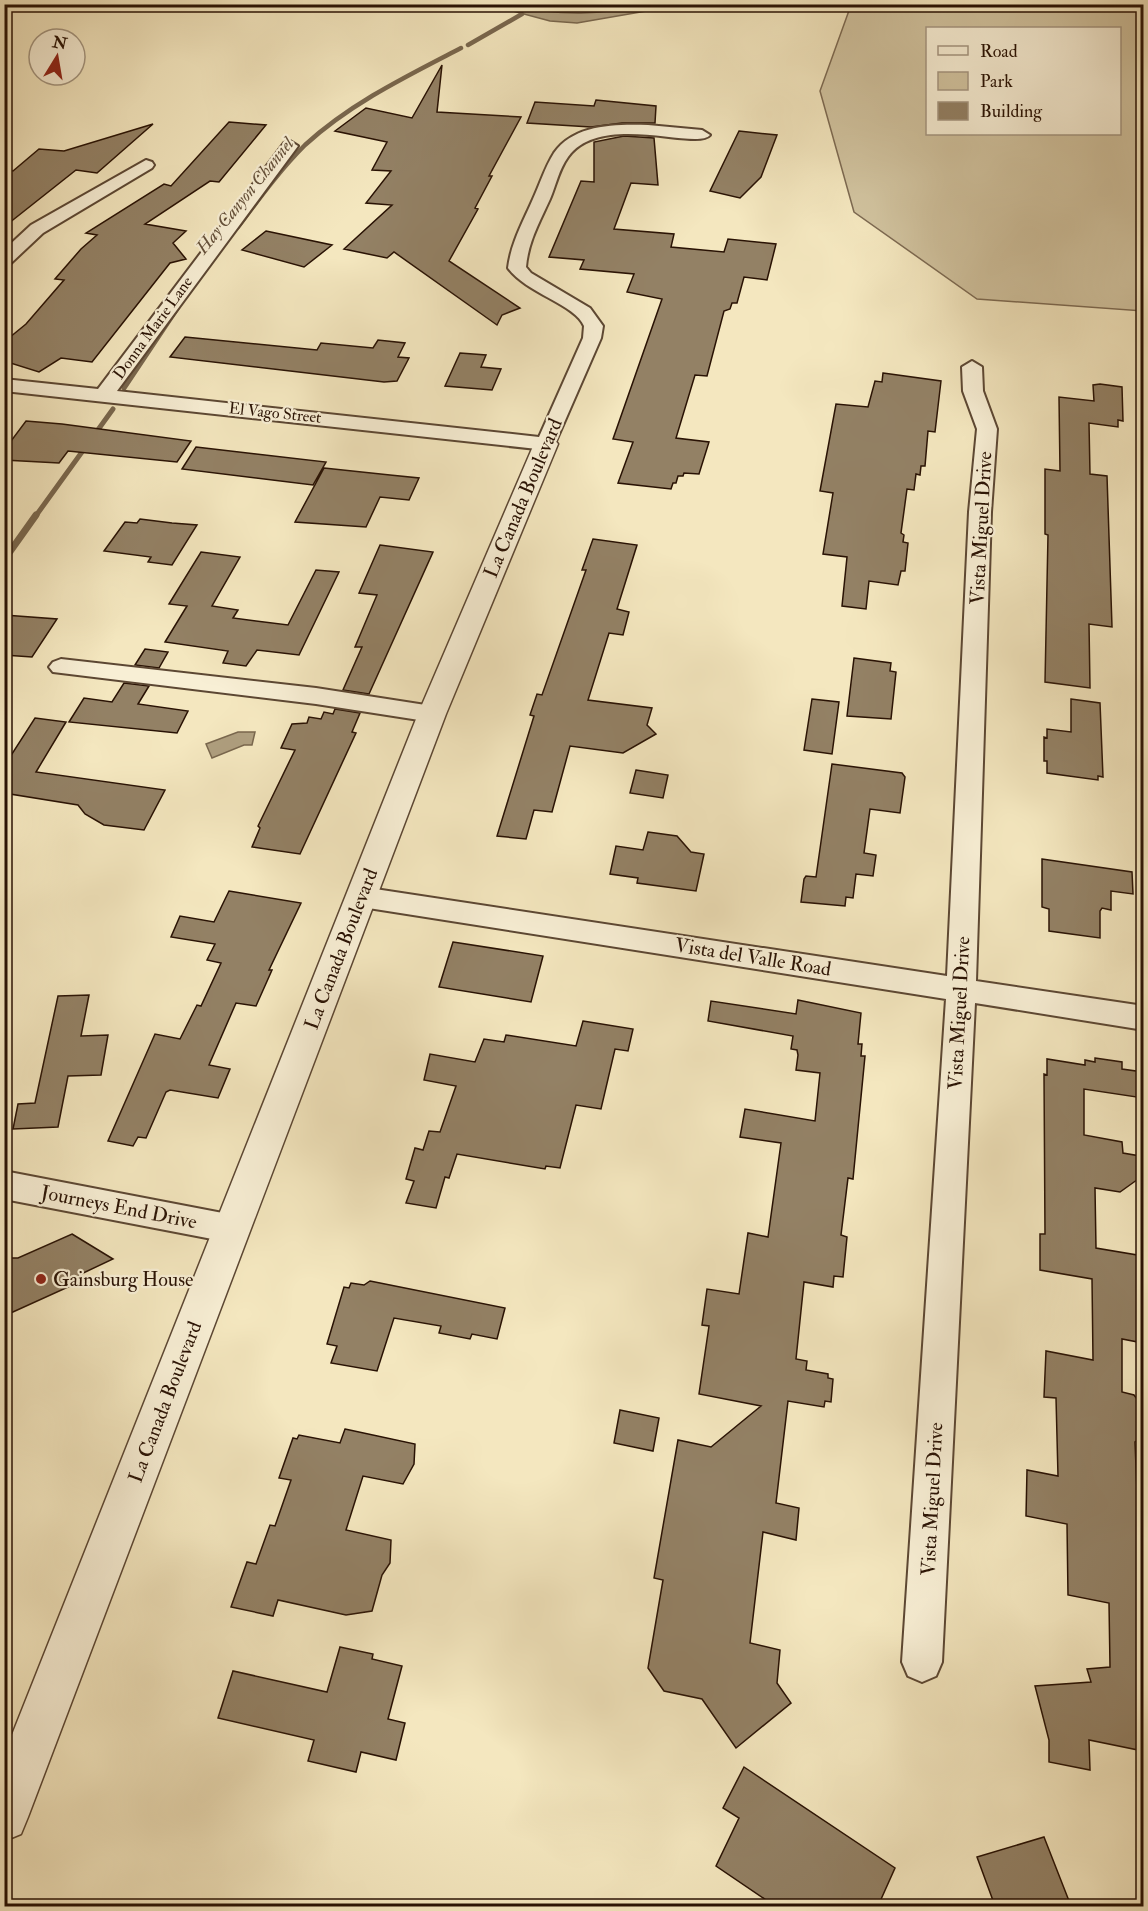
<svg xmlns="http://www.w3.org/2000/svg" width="1148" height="1911" viewBox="0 0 1148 1911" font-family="'IM FELL Double Pica',serif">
<rect width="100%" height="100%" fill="#f4e7bf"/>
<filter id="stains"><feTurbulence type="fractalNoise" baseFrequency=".00333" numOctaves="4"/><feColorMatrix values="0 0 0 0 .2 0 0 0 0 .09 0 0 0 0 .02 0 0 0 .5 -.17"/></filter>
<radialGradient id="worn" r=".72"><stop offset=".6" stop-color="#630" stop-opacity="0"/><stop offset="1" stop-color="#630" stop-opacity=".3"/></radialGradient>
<path fill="#d1c39f" stroke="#7d6a52" stroke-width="1.5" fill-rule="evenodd" d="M851,5H1143V311L977,299L854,212L820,91ZM928,28H1120V134H928Z"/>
<path fill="#af9f7f" stroke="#79674e" stroke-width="1.5" d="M490,5H681L577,23L550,21Z
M238,732H255L252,745H244L212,758L206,744Z"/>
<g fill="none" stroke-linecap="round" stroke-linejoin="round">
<path stroke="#6c5842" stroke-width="1.5" d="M511,4C559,17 602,15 650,4
M539,4L577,10L616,4"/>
<path stroke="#79674e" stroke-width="4.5" d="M468,45L522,14
M238,227C259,199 280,170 305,145C351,103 407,76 461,48"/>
<path stroke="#79674e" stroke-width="5" d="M124,388L178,307
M35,517L113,409"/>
<path stroke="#79674e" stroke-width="7" d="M4,560L36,515"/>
</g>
<path fill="#938165" stroke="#291204" stroke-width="1.5" d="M442,65L437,112L521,117L489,176H492L475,208L478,209L449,261L520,308L502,315L497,325L394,252L387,258L344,249L392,205L366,203L391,171L372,170L387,142L335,131L366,108L412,118Z
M596,100L656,106L655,123H622L591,127L527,123L535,102L594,106Z
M229,122L266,125L219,182L210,181L145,224L186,231L173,243L186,259L170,263L92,362L61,358L39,372L4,361V342L26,324L64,280L55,279L81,249L97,235L86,233L164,184L171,186Z
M153,124L97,173L76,170L4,227V169L13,171L39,149L64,151Z
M739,131L777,135L761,177L740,198L710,191Z
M624,136L654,138L658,185L631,183L614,229L674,234L671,247L724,252L728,239L776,244L767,280L744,277L737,303H732L730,309L724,311L707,376L695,375L676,438L709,442L699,474L684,473L683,476H678L676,483H673L671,489L618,483L633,442L613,439L662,299L627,292L634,274L580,269L584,260L549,257L581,181L594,182V142Z
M266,231L332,245L304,267L242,250Z
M185,337L317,350L321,343L373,348L378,340L405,343L398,357L409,358L397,381L384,382L170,357Z
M460,353L486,355L481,367L501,369L492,390L445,386Z
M883,373L941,381L935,432L928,431L925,466H921L920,475L916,474L914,490L907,489L901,533L904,535L903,542L908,543L905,571H901L898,585L869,581L866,609L842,606L847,557L823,554L833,493L820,491L836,404L868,407L875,381L882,382Z
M1100,384L1122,387L1123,421L1118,420V427L1089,423L1090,474L1107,476L1112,627L1089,624L1090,688L1045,682L1048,535L1045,534V469L1060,471L1059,397L1094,401L1093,385Z
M26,421L62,424L191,441L177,462L68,451L59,463L4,460L8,445Z
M196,447L326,462L313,485L182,469Z
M324,468L390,475L419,478L409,500L380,497L366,527L295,522Z
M140,519L172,523L197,525L172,565L148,562L151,557L104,551L125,522L137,523Z
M593,539L637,545L617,609L629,612L623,635L609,633L588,700L652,708L647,725L656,734L623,753L570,746L552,812L534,810L526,839L497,836L534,716L530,715L537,694L542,695L586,570H582Z
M380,545L433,552L369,694L343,690L362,647H355L377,595L359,593Z
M201,552L240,557L212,606L238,610L233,618L288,625L316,570L339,572L299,655L257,650L246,666L223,663L228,651L165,642L187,606L169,604Z
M4,615L57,619L32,657L4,655Z
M145,649L168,652L159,668L135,665Z
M854,658L891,663L890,671L896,672L891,719L847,716Z
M124,683L149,686L138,704L188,711L177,733L69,722L84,698L112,702Z
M812,699L839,702L832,754L804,750Z
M1071,699L1100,703L1103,777L1098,776V780L1047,773V761H1044V737L1047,738V729L1071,732Z
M335,709L360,713L352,732L356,733L300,854L252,847L260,828L258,826L295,750L281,748L292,724L307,723L309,717L321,719L324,712L333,714Z
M35,718L66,722L36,772L165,790L144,830L104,825L85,814L78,805L4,793V753L12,754Z
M832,764L902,773L905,777L900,813L870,809L864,853L876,855L873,876L856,874L853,898L846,897L845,906L801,902L804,879L806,876L816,877Z
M636,770L668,775L663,798L630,793Z
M648,832L677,836L691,852L704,854L696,891L637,883L638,878L610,874L616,846L643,850Z
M1042,859L1132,872L1133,894L1111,891V910L1102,908L1100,911V938L1049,931V909L1042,907Z
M229,891L301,903L269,970H272L256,1006L236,1003L209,1065L230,1069L218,1098L170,1090L166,1092L146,1138L138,1137L133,1146L108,1141L155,1034L180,1039L197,1005L201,1006L221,963L207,960L215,944L171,937L180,916L214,922Z
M453,942L543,956L531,1002L439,987Z
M89,995L81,1036L108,1035L101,1075L68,1076L58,1127L13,1129L18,1104L35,1103L58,996Z
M798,1000L861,1013L858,1044H862L861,1056H865L853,1179L848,1178L841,1235L847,1237L843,1277L834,1276L833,1287L804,1282L796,1359L807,1361L806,1370L828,1374V1378L833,1379L831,1402L825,1401L824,1407L788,1401L776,1503L799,1508L796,1540L763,1532L750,1643L780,1650L777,1683L791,1703L736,1748L702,1699L664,1691L648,1668L663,1580L654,1578L678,1440L711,1447L761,1406L699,1394L709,1326L702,1325L707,1289L739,1294L748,1233L768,1237L781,1143L740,1137L745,1109L815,1121L820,1073L796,1070L798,1055L797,1050L791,1049L793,1036L708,1021L711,1001L796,1014Z
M583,1021L633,1029L628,1051L615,1049L601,1109L576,1105L560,1168L546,1166L545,1169L457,1154L449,1178L445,1177L436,1208L406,1203L414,1181L406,1179L415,1148L423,1150L429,1131L440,1132L456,1086L424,1080L430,1054L475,1062L484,1039L504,1042L506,1035L576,1046Z
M1095,1058L1122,1062V1069L1143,1072V1098L1084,1089V1135L1122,1142L1123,1153L1140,1156L1141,1177L1120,1192L1095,1188L1096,1248L1143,1256V1343L1122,1339V1392L1134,1395L1137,1399V1416L1143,1423V1437L1135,1442L1137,1491L1143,1492V1751L1089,1740L1090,1770L1049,1762V1740L1035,1686L1091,1682L1087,1669L1110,1667L1109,1603L1068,1595L1067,1524L1026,1516L1027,1470L1058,1476L1056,1398L1044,1397L1046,1351L1093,1360L1092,1279L1040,1270V1234H1045L1044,1074L1047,1075V1059L1085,1065V1060L1095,1062Z
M72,1234L113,1259L79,1275L77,1283L4,1316V1258H18Z
M370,1281L505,1308L497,1339L472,1334L470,1339L439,1333L441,1326L394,1318L377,1371L331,1363L337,1346L327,1344L344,1287L349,1288L351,1283L364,1285Z
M620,1410L659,1418L653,1451L614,1443Z
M345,1429L415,1444L414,1464L403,1484L363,1476L346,1530L391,1540L390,1563L382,1575L372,1611L346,1615L278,1600L273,1616L231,1607L247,1562L256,1564L270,1525L275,1526L291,1480L279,1478L293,1438L297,1439L299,1435L340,1443Z
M340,1647L373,1654L372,1659L402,1666L388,1719L405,1723L396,1760L361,1752L356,1772L308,1761L314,1740L218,1718L233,1671L327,1692Z
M744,1767L895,1868L878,1906H775L716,1866L739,1818L723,1808Z
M1044,1837L1071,1906H995L977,1857Z"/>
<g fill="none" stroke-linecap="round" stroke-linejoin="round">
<defs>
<path id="minor" d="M648,125L702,130L710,135C697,151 601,111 568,157C559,169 556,185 550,199C540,221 528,242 526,267L531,273L590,308L603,326L601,338L553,448L546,450L4,391V379L98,389L284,143L290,141L298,146L117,391L539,437L583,338L584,326C576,305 526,293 508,268C511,243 523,222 533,199C540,184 545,167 554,153C574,124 616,124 648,125Z
M146,160L152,162L154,165L152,168L43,233L10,264L4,265V250L31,225Z
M972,361L982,367L983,391L997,429L991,512L976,981L1144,1006V1030L975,1003L942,1662L936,1676L922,1682L908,1676L902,1662L946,999L362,907L352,904L348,897L352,890L362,887L947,976L969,512L977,429L963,391L962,367Z
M61,659L316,688L432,706L441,708L444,714L441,720L432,722L316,704L53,672L49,667L53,662Z
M4,1171L233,1215L245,1219L249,1229L245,1239L233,1243L4,1199Z"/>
<path id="tertiary" d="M546,437L554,439L558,444L446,714L28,1817L21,1834L4,1841V1755L418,714L534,444L538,439Z"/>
</defs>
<use href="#minor" stroke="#5c4733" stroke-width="4"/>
<use href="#tertiary" stroke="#5c4733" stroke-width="3"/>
<use href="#minor" fill="#f8efd5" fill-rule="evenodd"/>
<use href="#tertiary" fill="#f8efd5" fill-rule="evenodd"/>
</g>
<circle fill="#8f2418" stroke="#f8efd5" stroke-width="2" cx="41" cy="1279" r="6"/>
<g text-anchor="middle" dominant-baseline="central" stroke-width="4.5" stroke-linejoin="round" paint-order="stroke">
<g font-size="16" fill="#291204" stroke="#f8efd5">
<text transform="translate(153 328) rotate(-54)">Donna Marie Lane</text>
<text transform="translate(275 413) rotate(6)">El Vago Street</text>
</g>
<g font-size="18" font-style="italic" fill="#65513b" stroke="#f8efd5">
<text transform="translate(245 196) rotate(-51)">Hay Canyon Channel</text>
</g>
<g font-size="20" fill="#291204" stroke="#f8efd5">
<text transform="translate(523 498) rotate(-67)">La Canada Boulevard</text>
<text transform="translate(981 528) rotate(-87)">Vista Miguel Drive</text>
<text transform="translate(341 949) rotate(-69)">La Canada Boulevard</text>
<text transform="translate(753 957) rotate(9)">Vista del Valle Road</text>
<text transform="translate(959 1013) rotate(-87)">Vista Miguel Drive</text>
<text transform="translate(119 1207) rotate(11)">Journeys End Drive</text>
<text transform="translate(165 1402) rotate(-69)">La Canada Boulevard</text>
<text transform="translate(932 1499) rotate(-87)">Vista Miguel Drive</text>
</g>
<g font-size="20" fill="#291204" stroke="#f8efd5" text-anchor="start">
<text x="53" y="1279">Gainsburg House</text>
</g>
</g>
<rect width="1148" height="1911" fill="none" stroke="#f4e7bf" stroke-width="24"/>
<rect x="6" y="6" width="1136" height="1899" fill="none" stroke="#291204" stroke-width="3"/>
<rect x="12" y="12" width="1124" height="1887" fill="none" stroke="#291204" stroke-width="1.5"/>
<rect x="926" y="27" width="195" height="108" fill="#f8efd5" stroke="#a59781" stroke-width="1.5"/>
<rect x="938" y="46" width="30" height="9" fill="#f8efd5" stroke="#a59781" stroke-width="1.5"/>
<text x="980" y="57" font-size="18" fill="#291204">Road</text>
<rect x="938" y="72" width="30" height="18" fill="#d1c39f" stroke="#a59781" stroke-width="1.5"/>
<text x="980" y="87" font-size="18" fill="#291204">Park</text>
<rect x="938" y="102" width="30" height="18" fill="#938165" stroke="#a59781" stroke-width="1.5"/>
<text x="980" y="117" font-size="18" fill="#291204">Building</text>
<g transform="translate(57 57) rotate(11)"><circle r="28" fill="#f8efd5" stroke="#a59781" stroke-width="1.5"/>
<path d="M0-4.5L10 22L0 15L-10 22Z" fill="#8f2418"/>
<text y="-9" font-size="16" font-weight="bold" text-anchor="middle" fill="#291204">N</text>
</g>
<rect width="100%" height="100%" filter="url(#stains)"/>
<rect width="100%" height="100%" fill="url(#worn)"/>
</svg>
